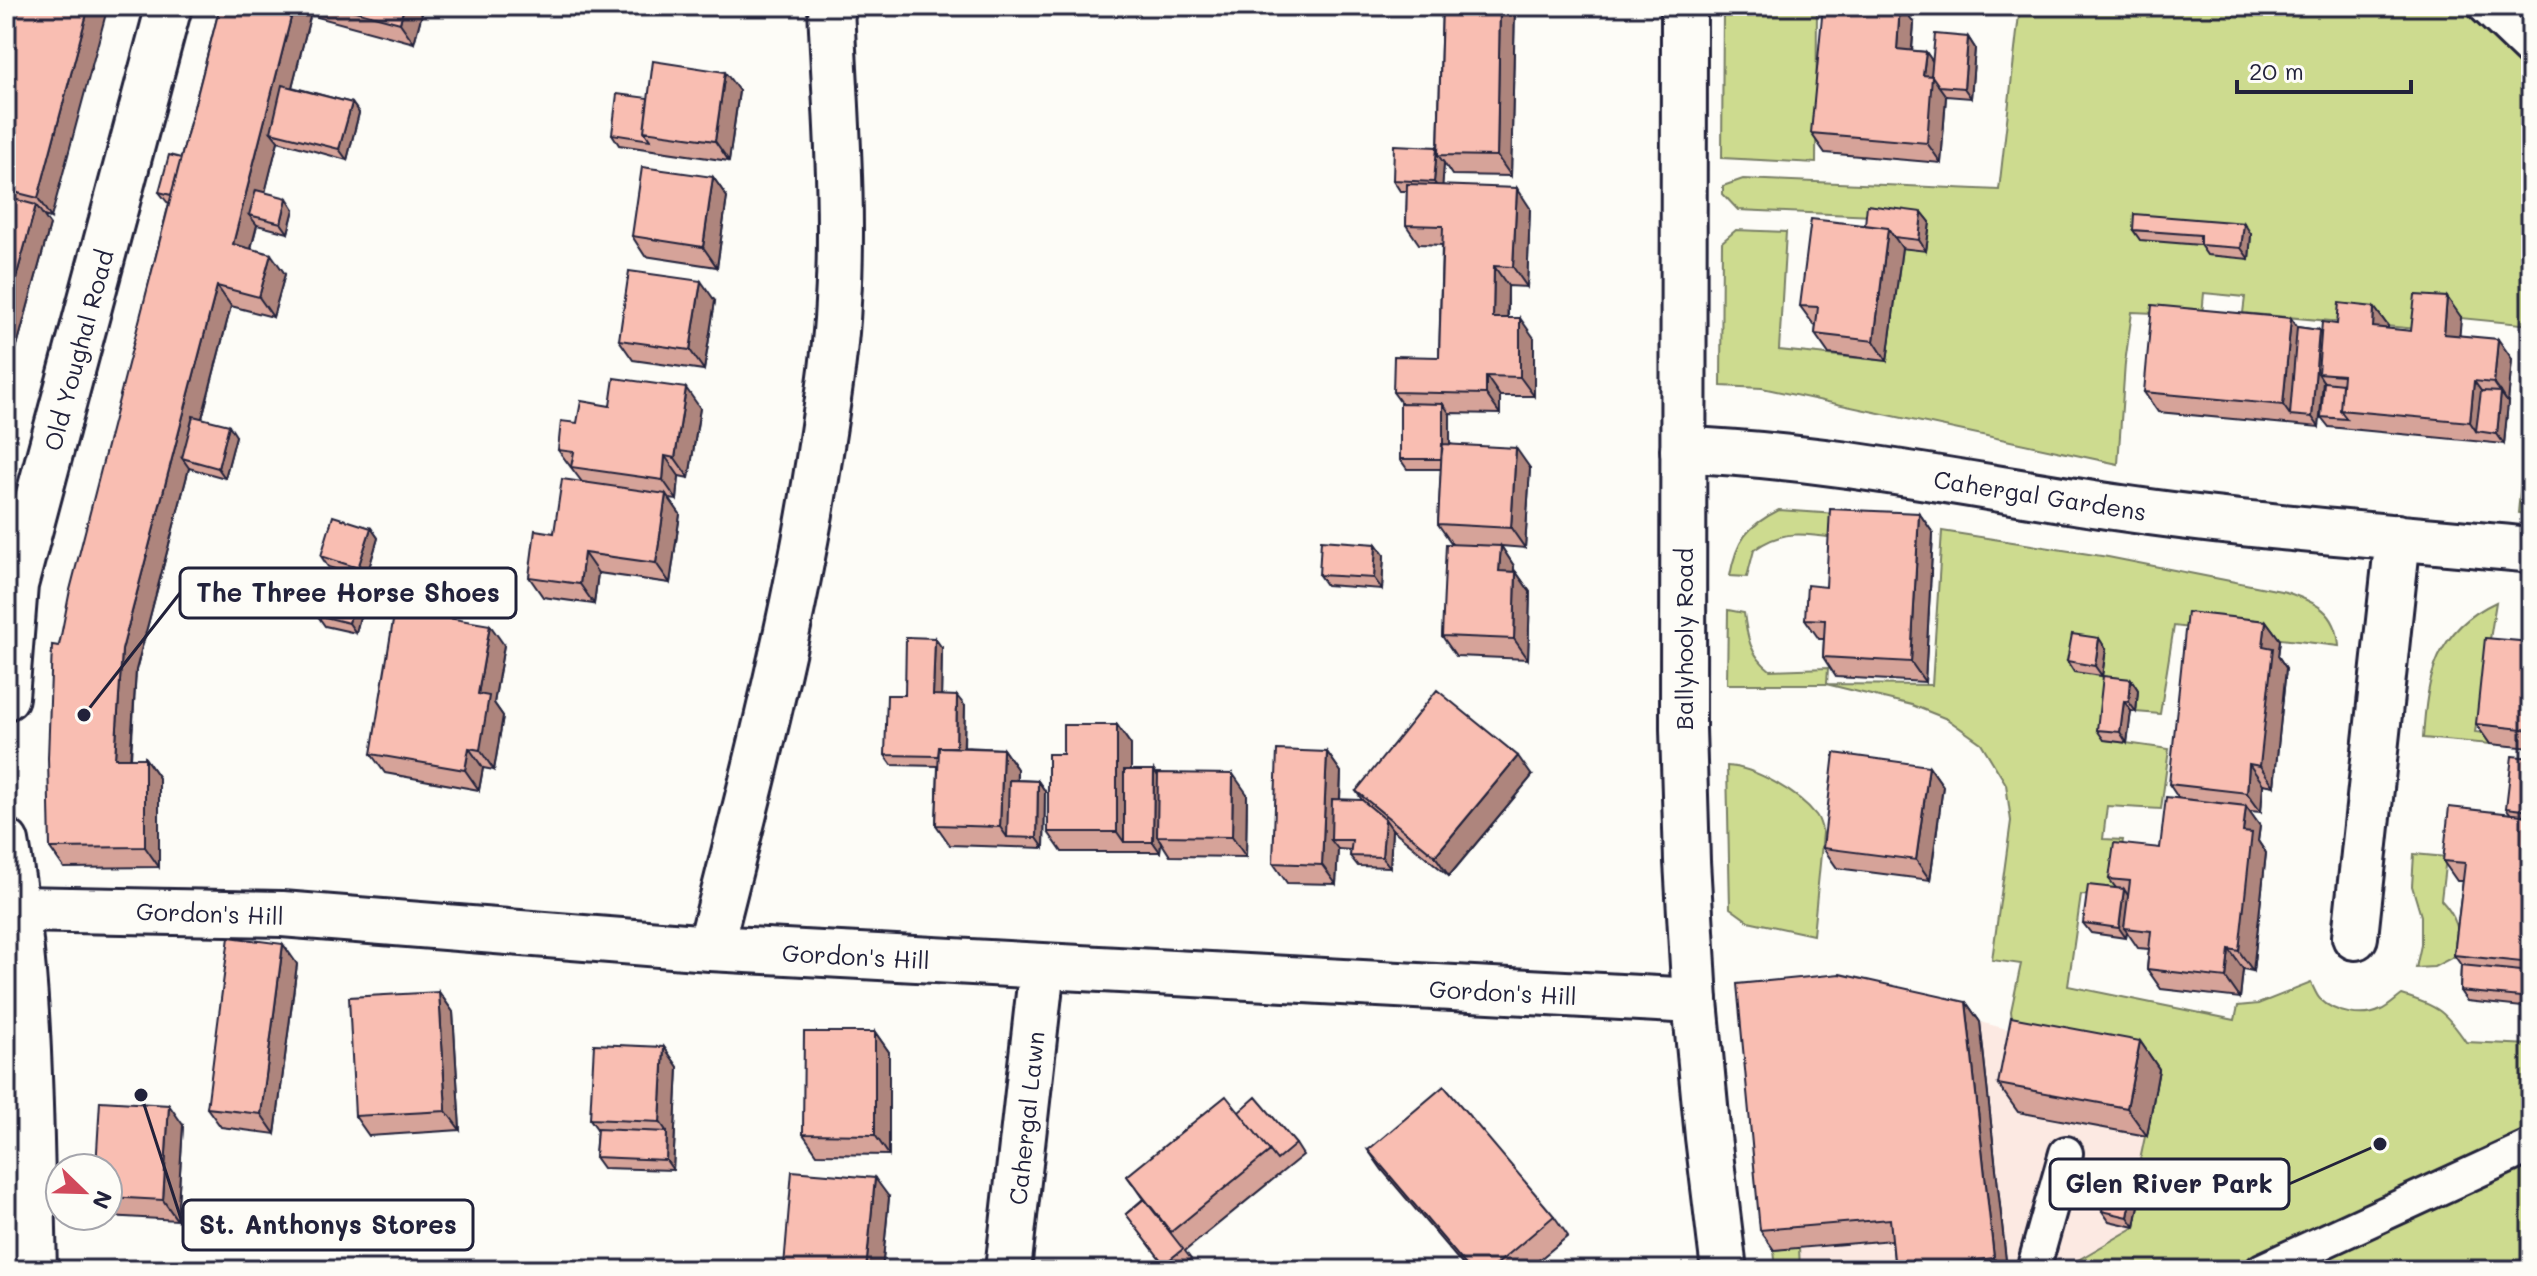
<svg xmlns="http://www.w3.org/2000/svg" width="2537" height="1276" viewBox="0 0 2537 1276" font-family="Mali,sans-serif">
<rect width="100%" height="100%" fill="#fdfcf7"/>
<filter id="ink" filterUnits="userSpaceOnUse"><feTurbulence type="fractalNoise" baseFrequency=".0125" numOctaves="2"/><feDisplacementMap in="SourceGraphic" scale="16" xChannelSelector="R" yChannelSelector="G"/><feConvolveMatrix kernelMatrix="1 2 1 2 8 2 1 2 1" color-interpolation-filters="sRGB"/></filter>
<g filter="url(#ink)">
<path fill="#fce9e2" d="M1853,994L1980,1022L2159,1069L2225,1174L2061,1270H1800L1798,1247Z"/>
<path fill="#cddb8f" stroke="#787e65" stroke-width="2" d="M1723,6H1817L1816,163L1722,158Z
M2020,6H2531V325L2430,315L2428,330L2243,313L2245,297L2204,293L2202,315L2132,312L2125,363L2118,464L1762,388L1721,386L1722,242L1736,230L1786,232L1779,350L1887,361L1902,248L1926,250L1929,222L1874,216L1738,210L1723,194V186L1743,179L1999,190Z
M2531,373V515L2518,513Z
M1779,510L1836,514L1835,538C1803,533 1781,530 1754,550L1747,577L1730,576C1736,541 1747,526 1779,510Z
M1942,531L2108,557L2286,592C2315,602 2337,611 2339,646L2174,626L2160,714L2136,712L2138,690L2105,740L2169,749L2161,809L2107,806L2103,839L2123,840L2114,897L2081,895L2068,986L2235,1020L2238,1006L2258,1004L2311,983C2314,988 2316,995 2320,999C2334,1013 2363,1019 2381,1010C2388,1007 2395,1000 2402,995C2438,1006 2445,1011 2466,1042L2531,1045V1270H2061L2135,1227L2131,1203L2159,1070L2013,1030L2011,1011L2021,964L1992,960L2011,821L2006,784L1981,743L1947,719L1912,705L1826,684H1727L1728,610L1744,613C1747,637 1750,655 1770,670L1828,668L1827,684L1932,685Z
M2496,602L2475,732L2491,734L2490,744L2423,738C2427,676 2436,630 2496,602Z
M1727,766C1754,767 1799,793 1816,815C1820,820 1821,827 1823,833L1813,935L1748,921L1730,908Z
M2414,854L2446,857L2441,900C2456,916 2460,931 2461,953L2434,967L2416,968L2421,945V916L2412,886Z
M1799,1247L1800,1270H1776L1774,1250Z"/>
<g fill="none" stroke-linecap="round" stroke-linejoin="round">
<defs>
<path id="service" d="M2484,6L2531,51
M2033,1270L2066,1153
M2262,1270L2531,1146"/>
<path id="minor" d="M1683,450C1831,455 1974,487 2121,508C2257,528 2394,536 2531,550
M18,909L282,914L710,948L1695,1001
M2355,937L2398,537
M710,948C752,782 796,616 821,446C828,399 836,350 838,302C844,204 835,104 831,6
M1008,1270L1042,967"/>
<path id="tertiary" d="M6,697L15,585L169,6
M6,842C32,983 30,1127 34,1270"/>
<path id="secondary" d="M1684,6L1683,729L1687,861L1695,1001L1708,1137L1724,1270"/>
</defs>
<use href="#service" stroke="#22223b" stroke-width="38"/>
<use href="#minor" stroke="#22223b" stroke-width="50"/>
<use href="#tertiary" stroke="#22223b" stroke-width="50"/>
<use href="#secondary" stroke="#22223b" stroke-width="50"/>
<use href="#service" stroke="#fdfcf7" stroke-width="32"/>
<use href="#minor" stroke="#fdfcf7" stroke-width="44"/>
<use href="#tertiary" stroke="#fdfcf7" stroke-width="44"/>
<use href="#secondary" stroke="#fdfcf7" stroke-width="44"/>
</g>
<path fill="#d6a399" stroke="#22223b" stroke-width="2" d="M220,6H424L414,43L317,17L312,9L292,87L352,103L359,113L347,160L278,141L265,192L294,209L288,233L257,225L251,248L285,274L273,317L231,306L202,418L236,436L225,478L189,468L136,670L131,758H145L159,778V867L64,868L50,848L59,646L169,203L167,202L159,192L181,158Z
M1442,6H1515L1511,176L1452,175L1444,163L1442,185L1530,208L1527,287L1508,286V318L1534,338V396H1500V414L1449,413L1450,444L1530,468L1525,548L1501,546L1514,566V572H1516L1530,592L1528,659L1456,656L1442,636L1452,544L1438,524L1441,469H1407L1400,459L1401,403L1393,392L1439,357L1442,245L1419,244L1406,225L1407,191H1400L1393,180L1437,147L1438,149Z
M1914,23L1912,51L1926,52L1932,61L1968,37L1975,48L1971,98L1946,96L1941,163L1825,153L1811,133Z
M6,45L51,218L43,216L50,225L6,386Z
M739,91L729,161L619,145L612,134L648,98Z
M713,177L727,197L717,267L645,256L632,236Z
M1922,212L1930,222L1926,251L1901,248L1887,361L1829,354L1815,334L1816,326L1814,325L1800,306L1865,225Z
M2133,230L2251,234L2249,259L2207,255L2200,245L2140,240Z
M715,301L704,370L633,360L619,340Z
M2374,307L2388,326V329L2411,331L2461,317L2459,335L2512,359L2504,444L2329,427L2321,417L2324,382L2323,381L2319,427L2158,412L2144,392L2297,327L2319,330L2321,333L2337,324Z
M610,406L700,408L689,478L679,476L677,500L669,499L680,514L670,583L598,573L594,604L543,597L529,577L582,482L558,450L577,423Z
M1919,513L1933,533L1925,682L1836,677L1823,657L1824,639H1819L1805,619L1826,587Z
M371,528L378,538L366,578L328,567L321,556Z
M1376,544L1384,555L1382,589L1326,585L1319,575Z
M366,592L356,633L325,626L317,615Z
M2266,621L2280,640L2278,656L2286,668L2274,786L2263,784L2261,812L2249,811L2260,826L2258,841L2266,853L2253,971L2243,969L2240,998L2161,989L2147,969L2149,949L2138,948L2127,932L2126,938L2091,933L2083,923L2116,888L2109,879L2160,848L2179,799L2169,784Z
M2531,642V748L2490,744L2476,724Z
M504,645L494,703L503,716L494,770L483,768L479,790L385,773L371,754Z
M942,648L941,695L965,706L964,747L1003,749L1017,769V780L1038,781L1045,791L1044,848L950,845L936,825L938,766L892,765L885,755L905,695Z
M2106,649L2102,676L2074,672L2067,661Z
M2131,679L2138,690L2136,712L2131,711L2127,743L2104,740L2097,730Z
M1117,725L1131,745V770H1154L1158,776L1247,794L1246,857L1170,856L1161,842L1160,852H1062L1048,832L1063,754Z
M1327,752L1341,772L1340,800H1362L1356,791L1532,776L1449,876L1392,829L1390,867L1358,866L1350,856L1351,850L1338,849L1336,884L1287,883L1273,863Z
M2531,758V1008L2467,1001L2460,991L2461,965L2454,955L2463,881H2457L2443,861L2510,813L2506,808Z
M1929,766L1943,786L1930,880L1837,868L1823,848Z
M297,964L275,1134L221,1127L207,1108Z
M439,992L453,1012L460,1130L369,1136L355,1116Z
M1966,1002L1980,1022L2007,1270H1895L1892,1240L1774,1250L1760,1230Z
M875,1032L889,1052V1155L817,1154L803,1134Z
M2140,1041L2159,1069L2147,1136L2018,1112L1998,1084Z
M664,1047L678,1067L673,1170L603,1168L595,1157L597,1129L590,1119Z
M1239,1112L1296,1144L1303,1155L1185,1251L1191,1259L1177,1270H1169L1126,1214L1143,1199L1127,1176Z
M183,1125L177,1220L108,1216V1168Z
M1368,1150L1554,1216L1568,1236L1527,1270H1467L1382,1170Z
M889,1197L882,1270H787L784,1266Z
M2139,1205L2135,1227L2109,1221L2102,1211Z"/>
<path fill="#ae857d" stroke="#22223b" stroke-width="2" d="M89,6H108L51,218L38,198Z
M294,6H310L312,9L280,134L271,132L278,141L259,217L249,215L257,225L247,264L233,244Z
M404,6H424L414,43L400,23Z
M1500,6H1515L1511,176L1497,156Z
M1900,6H1902L1914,23L1910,69L1897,49Z
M1968,37L1975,48L1971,98L1964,88Z
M1926,52L1940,72L1938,85L1946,96L1941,163L1927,143L1923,75Z
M725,72L739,91L729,161L715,141Z
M352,103L359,113L347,160L339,149Z
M1437,147L1442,155H1438L1444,163L1442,192L1434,182Z
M713,177L727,197L717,267L703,247Z
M1517,188L1530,208L1527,287L1513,267Z
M287,198L294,209L288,233L281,223Z
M36,205L50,225L6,386V314Z
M1922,212L1930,222L1926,251L1919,240Z
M2244,223L2251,234L2249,259L2241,248Z
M1888,228L1902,248L1887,361L1874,341Z
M271,254L285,274L273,317L259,297Z
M1494,266L1508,286L1507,338L1493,318Z
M701,281L715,301L704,370L690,350Z
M217,286L231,306L191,460L182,458L189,468L136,670L129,778L115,758L122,650Z
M2447,297L2461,317L2458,354L2444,334Z
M2374,307L2388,326L2387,347L2373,327Z
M1520,318L1534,338V396L1520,377Z
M2291,318L2305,338L2290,415L2283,405Z
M2319,330L2327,340L2318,373L2323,381L2319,427L2312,417Z
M2498,339L2512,359L2508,403L2494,383Z
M1486,376L1500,396V414L1486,394Z
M2474,381L2488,401L2476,431L2470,422Z
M686,388L700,408L689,478L675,458Z
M2501,392L2508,403L2504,444L2497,434Z
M1443,404L1450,414V470L1443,459Z
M229,425L236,436L225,478L218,468Z
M1516,448L1530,468L1525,548L1511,528Z
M665,456L679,476L677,500L663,480Z
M666,494L680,514L670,583L656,563Z
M1919,513L1933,533L1925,682L1911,662Z
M371,528L378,538L366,578L358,568Z
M1376,544L1384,555L1382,589L1374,578Z
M1501,546L1514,566L1513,591L1499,571Z
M584,553L598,573L594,604L580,584Z
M1516,572L1530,592L1528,659L1514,639Z
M359,581L366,592L356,633L349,623Z
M2266,621L2280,640L2278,656L2286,668L2274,786L2260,766L2263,646Z
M490,625L504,645L494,703L503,716L494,770L480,750L478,694Z
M935,638L942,648L941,706L933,695Z
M2099,638L2106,649L2102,676L2095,666Z
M2131,679L2138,690L2136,712L2129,702Z
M957,696L965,706L963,767L956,757Z
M2124,701L2131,711L2127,743L2120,732Z
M1117,725L1131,745V842H1124L1117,832Z
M469,748L483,768L479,790L465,770Z
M1003,749L1017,769L1015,837H1007L1000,827Z
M1327,752L1341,772L1338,840H1331L1338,849L1336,884L1322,865Z
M1518,756L1532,776L1449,876L1435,856Z
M145,758L159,778V867L145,847Z
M2249,764L2263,784L2261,812L2247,793Z
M1929,766L1943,786L1930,880L1916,860Z
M1154,770L1161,781L1157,836L1161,842L1160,852L1153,842Z
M1233,774L1247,794L1246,857L1232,837Z
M1038,781L1045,791L1044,848L1037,838Z
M2246,806L2260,826L2258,841L2266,853L2253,971L2239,951L2243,832Z
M1385,819L1392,829L1390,867L1382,857Z
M2124,889L2131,900L2124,928L2127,932L2126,938L2119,928Z
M283,944L297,964L275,1134L261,1114Z
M2229,949L2243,969L2240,998L2226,978Z
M439,992L453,1012L460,1130L446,1111Z
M1966,1002L1980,1022L2007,1270H2002L1994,1258Z
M875,1032L889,1052V1155L875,1135Z
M2140,1041L2159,1069L2147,1136L2127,1108Z
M664,1047L678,1067L673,1170L666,1160L667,1132L660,1122Z
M169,1105L183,1125L177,1220L163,1200Z
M875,1178L889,1197L882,1270H866Z
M2132,1195L2139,1205L2135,1227L2128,1217Z"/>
<path fill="#f9beb2" stroke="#22223b" stroke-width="2" d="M17,6H89L38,198L6,190V45Z
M220,6H294L233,244L271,254L259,297L217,286L122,650L115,758H145V847L50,848L48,758L52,645L59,646L70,590Z
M337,6H404L400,23Z
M1442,6H1500L1497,156L1438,155Z
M1823,6H1900L1897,49L1926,52L1923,75L1932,76L1927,143L1811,133Z
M1935,34L1968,37L1964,88L1939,86L1932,76H1931Z
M653,61L725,72L715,141L644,131Z
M282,85L352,103L339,149L271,132Z
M617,94L648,98L644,131L650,140L612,134Z
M1394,145L1437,147L1434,182L1393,180Z
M169,155L181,158L171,195L159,192Z
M642,167L713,177L703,247L632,236Z
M1407,184L1517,188L1513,267L1494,266L1493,318H1520V377L1486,376V394L1393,392L1394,356L1439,357L1443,226L1406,225Z
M256,190L287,198L281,223L249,215Z
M6,197L36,205L6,314Z
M1867,205L1922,212L1919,240L1894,237L1888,228L1865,225Z
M2134,214L2244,223L2241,248L2200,245V235L2133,230Z
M1811,219L1888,228L1874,341L1815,334L1818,307L1800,306Z
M629,271L701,281L690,350L619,340Z
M2415,295L2447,297L2444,334L2498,339L2494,383L2474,381L2470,422L2340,410L2343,375L2318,373L2322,322L2337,324L2339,303L2374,307L2373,327L2411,331Z
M2152,305L2291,318L2283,405L2144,392Z
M2297,327L2319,330L2312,417L2290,415Z
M614,378L686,388L675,458L665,456L663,480L571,467L574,452L558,450L561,421L577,423L581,401L610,406Z
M2324,382L2342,384L2340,410L2347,419L2321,417Z
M2481,391L2501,392L2497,434L2476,431Z
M1400,403L1443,404V444L1441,459H1400Z
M193,416L229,425L218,468L182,458Z
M1442,444L1516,448L1511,528L1438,524Z
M562,479L666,494L656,563L584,553L580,584L529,577L535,530L554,533Z
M1830,509L1919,513L1911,662L1823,657L1825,620L1805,619L1807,585L1826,587Z
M333,516L371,528L358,568L321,556Z
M1321,540L1376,544L1374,578L1319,575Z
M1446,544L1501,546L1499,571L1516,572L1514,639L1442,636Z
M327,574L359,581L349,623L317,615Z
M395,609L490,625L478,694L489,696L480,750L469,748L465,770L371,754Z
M2187,612L2266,621L2263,646L2273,648L2260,766L2249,764L2247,793L2169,784Z
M2072,634L2099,638L2095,666L2067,661Z
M906,637L935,638L933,695L957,696L956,747H939L938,756L885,755L887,695H905Z
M2485,638L2531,642V730L2476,724Z
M2103,676L2131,679L2129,702L2124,701L2120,732L2097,730Z
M1437,690L1518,756L1435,856L1356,791Z
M1063,725H1117V832H1048V754H1063Z
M939,747L1003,749L1000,827L936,825Z
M1277,750L1327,752L1322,865L1273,863Z
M1834,753L1929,766L1916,860L1823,848Z
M2512,756L2531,758V811L2506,808Z
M1124,770H1154L1153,842H1124Z
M1158,773L1233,774L1232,837L1157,836Z
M1009,780L1038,781L1037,838L1007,837Z
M2166,797L2246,806L2243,832L2252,833L2239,951L2229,949L2226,978L2147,969L2151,931L2124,928L2130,881L2109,879L2114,843L2160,848Z
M1332,799L1362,800L1385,819L1382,857L1350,856L1352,840H1331Z
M2449,807L2531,816V963L2454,955L2465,863L2443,861Z
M2088,885L2124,889L2119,928L2083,923Z
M229,937L283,944L261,1114L207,1108Z
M2461,965L2531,972V998L2460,991Z
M1840,974L1966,1002L1994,1258L1895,1270L1890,1219L1760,1230L1737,984Z
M439,992L446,1111L355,1116L349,997Z
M2011,1017L2140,1041L2127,1108L1998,1084Z
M804,1032H875V1135L803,1134Z
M594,1044L664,1047L660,1122L590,1119Z
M1444,1086L1554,1216L1490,1270H1470L1368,1150Z
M1226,1096L1270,1151L1171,1232L1127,1176Z
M1256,1097L1296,1144L1277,1160L1239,1112Z
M100,1101L169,1105L163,1200L108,1197V1168H96Z
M597,1129L667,1132L666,1160L595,1157Z
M792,1171L875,1178L866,1270H834L784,1266Z
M2106,1189L2132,1195L2128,1217L2102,1211Z
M1144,1199L1183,1249L1164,1264L1126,1214Z"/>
</g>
<g text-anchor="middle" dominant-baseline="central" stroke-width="6" stroke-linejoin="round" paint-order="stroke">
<g font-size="24" fill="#22223b" stroke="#fdfcf7">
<text transform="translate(78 350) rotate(-75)">Old Youghal Road</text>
<text transform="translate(2040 495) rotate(9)">Cahergal Gardens</text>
<text transform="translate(1683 639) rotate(-90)">Ballyhooly Road</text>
<text transform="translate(210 913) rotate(2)">Gordon's Hill</text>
<text transform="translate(856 956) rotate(3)">Gordon's Hill</text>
<text transform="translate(1503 992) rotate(3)">Gordon's Hill</text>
<text transform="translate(1026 1118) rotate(-84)">Cahergal Lawn</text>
</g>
</g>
<path fill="none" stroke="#22223b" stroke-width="3" d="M84 715L180 593M2380 1144L2289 1184M141 1095L183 1225"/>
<g fill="#22223b" stroke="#fdfcf7" stroke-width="3">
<circle cx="84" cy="715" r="8"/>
<circle cx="2380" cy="1144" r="8"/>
<circle cx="141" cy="1095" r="8"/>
</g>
<g fill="#fdfcf7" stroke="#22223b" stroke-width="3">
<rect x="180" y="568" width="336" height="50" rx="8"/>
<rect x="2050" y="1159" width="239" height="50" rx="8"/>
<rect x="183" y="1200" width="290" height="50" rx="8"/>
</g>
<g font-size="26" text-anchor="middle" font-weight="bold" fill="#22223b">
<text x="348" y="602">The Three Horse Shoes</text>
<text x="2169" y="1193">Glen River Park</text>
<text x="328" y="1234">St. Anthonys Stores</text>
</g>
<rect width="2537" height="1276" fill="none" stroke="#fdfcf7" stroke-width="32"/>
<rect x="16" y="16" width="2505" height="1244" fill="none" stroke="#22223b" stroke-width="3" filter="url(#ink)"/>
<g transform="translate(84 1192) rotate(113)"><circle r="38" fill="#fdfcf7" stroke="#a5a5ac" stroke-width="2"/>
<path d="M0-6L14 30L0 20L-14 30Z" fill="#d1495b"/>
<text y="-12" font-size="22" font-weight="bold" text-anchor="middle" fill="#22223b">N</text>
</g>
<path d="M2237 80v12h174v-12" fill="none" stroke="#22223b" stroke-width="4"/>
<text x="2249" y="80" font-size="24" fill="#22223b" stroke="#fdfcf7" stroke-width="6" paint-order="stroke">20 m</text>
</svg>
